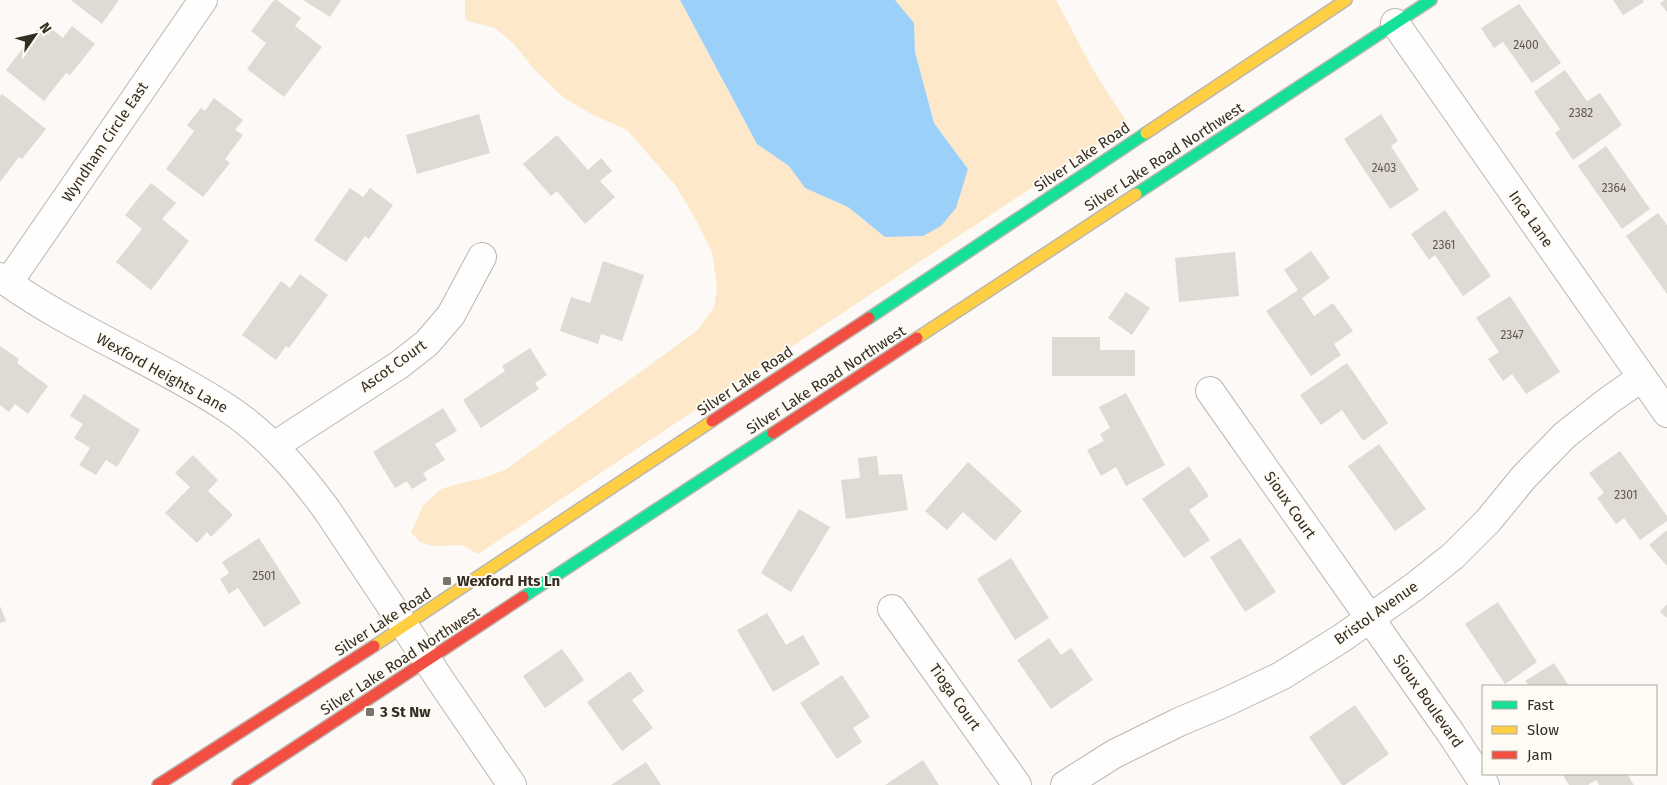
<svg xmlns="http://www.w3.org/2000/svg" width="1667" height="785" viewBox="0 0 1667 785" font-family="'Fira Sans',sans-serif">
<rect width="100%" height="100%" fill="#fcf9f6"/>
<path fill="#fde9ca" d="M465,0H680L757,144L789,166L805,188L848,207L885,237L923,236L968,169L934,123L915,52L914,23L895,0H1056L1092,68L1128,124L478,554L462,545L433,546L420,542L411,532L423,506L441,489L461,483L480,479L505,470L698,330L714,307L717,289L712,252L696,220L676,186L627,130L591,114L563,97L534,69L514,44L495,28L467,21L465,17Z"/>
<path fill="#9bd0f9" d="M680,0H895L914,23L915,52L934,123L968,169L956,208L941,226L923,236L885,237L848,207L805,188L789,166L757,144Z"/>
<path fill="#dfdad3" d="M71,0H119L102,24Z
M274,0H277L301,18L295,26L322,47L284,97L247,69L266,43L251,31Z
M303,0H341L330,17Z
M1613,0H1643L1644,2L1623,15Z
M1665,0H1667V12L1660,3Z
M1519,4L1561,63L1532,83L1503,42L1494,48L1481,28Z
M43,22L63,38L72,26L95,44L70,75L66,73L44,101L6,70Z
M1565,70L1587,101L1600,93L1622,125L1573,160L1555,133L1560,129L1534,92Z
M2,94L46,129L22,159L19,157L0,182V96Z
M214,98L243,120L235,130L243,135L225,159L230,163L203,197L166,169L194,131L187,125L201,108L205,111Z
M479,114L490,153L417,174L406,135Z
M1381,114L1398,141L1391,146L1419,190L1390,209L1344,139Z
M557,135L588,170L601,158L612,171L600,181L615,197L585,224L557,191L551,196L523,164Z
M1606,146L1650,209L1622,229L1578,166Z
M151,183L176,203L162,219L189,241L151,290L116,262L142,229L125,215Z
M350,188L363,197L370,188L393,205L369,239L365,236L346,262L314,240Z
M1445,210L1491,276L1463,296L1435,255L1429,260L1411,234Z
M1658,213L1667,225V294L1626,236Z
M1311,251L1330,278L1302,298L1314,316L1333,303L1353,331L1334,344L1341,355L1311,376L1266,311L1298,290L1284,270Z
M1235,252L1239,296L1179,302L1175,258Z
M603,261L644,275L622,341L601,334L598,344L560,331L571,297L590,303Z
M300,274L328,295L289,348L286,346L276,360L242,335L281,281L290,288Z
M1126,292L1150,308L1132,335L1108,318Z
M1510,296L1560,372L1526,394L1512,374L1503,381L1488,359L1499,352L1476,318Z
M1052,337H1100V350H1135V376H1052Z
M0,346L19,359L17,363L48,386L28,414L15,404L9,412L0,405Z
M530,348L547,375L535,383L539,389L481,428L463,400L505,371L502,366Z
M1347,363L1388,423L1363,441L1342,410L1321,425L1300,395Z
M1126,393L1165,465L1126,486L1116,467L1101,476L1087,450L1104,441L1100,434L1110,428L1099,407Z
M84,394L140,430L117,467L106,460L96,475L79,465L90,448L74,438L83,424L70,416Z
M443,408L457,431L435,444L445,460L423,473L427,480L412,489L407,481L395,488L373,452Z
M1379,444L1426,509L1395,531L1348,466Z
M1620,451L1667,516V521L1640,540L1624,518L1616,524L1597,498L1604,493L1589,473Z
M193,455L218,480L208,491L233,515L211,537L207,532L197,543L165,513L190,487L175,473Z
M877,456L879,475L902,474L908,510L846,519L841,480L860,478L858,458Z
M968,462L1022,511L995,541L963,512L947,530L925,511Z
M1189,466L1209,496L1189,510L1210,540L1184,558L1142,499Z
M799,509L830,527L791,592L761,573Z
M1667,530V566L1649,545Z
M259,538L301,603L264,627L238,588L229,594L220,579L229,573L222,562Z
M1240,538L1276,592L1245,612L1210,557Z
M1011,558L1049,618L1015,640L977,579Z
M1498,602L1537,662L1505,684L1465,624Z
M1667,604V618L1660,612Z
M0,606L6,621L0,623Z
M767,613L786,645L803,635L820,664L773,692L737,630Z
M1049,638L1061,655L1071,648L1093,680L1051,709L1017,660Z
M562,649L584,680L545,708L523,676Z
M1554,663L1569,686H1529L1525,681Z
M630,671L644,691L632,700L653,728L622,751L587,702Z
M842,675L870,717L853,728L862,742L837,759L800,703Z
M1355,705L1389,754L1345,785H1342L1309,737Z
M923,760L939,785H885Z
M646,762L661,785H611Z
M1562,774H1627L1634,785H1599L1596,780L1588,785H1569Z"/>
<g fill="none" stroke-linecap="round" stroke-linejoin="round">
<defs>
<path id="street" d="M1395,23L1667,413
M0,277C71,329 154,360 227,408C267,434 299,472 327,510L443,684L512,785
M8,283L203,0
M1210,391L1450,732L1485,785
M274,446L399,365L427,343L451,315L482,257
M892,609L1017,785
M1065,785L1114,754L1179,722L1224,703L1281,676L1342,638L1414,587L1453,556L1488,521L1524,477L1565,435L1608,401L1641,378"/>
<path id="fast" d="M1136,194L1431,0
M869,318L1146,133
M523,597L773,433"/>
<path id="slow" d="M1146,133L1346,0
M917,338L1136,194
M374,646L712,421"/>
<path id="jam" d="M712,421L869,318
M773,433L917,338
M158,785L374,646
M238,785L523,597"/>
</defs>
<use href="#street" stroke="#bbb6b0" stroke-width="30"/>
<use href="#fast" stroke="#bbb6b0" stroke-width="14"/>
<use href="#slow" stroke="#bbb6b0" stroke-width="14"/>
<use href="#jam" stroke="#bbb6b0" stroke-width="14"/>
<use href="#street" stroke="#fffefe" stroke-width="28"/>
<use href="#fast" stroke="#16e098" stroke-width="11"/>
<use href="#slow" stroke="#ffcf43" stroke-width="11"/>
<use href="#jam" stroke="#f24e42" stroke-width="11"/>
</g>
<g fill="#7a746c" stroke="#fefaf4" stroke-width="2">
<rect x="442" y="576" width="10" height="10" rx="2.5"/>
<rect x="365" y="707" width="10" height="10" rx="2.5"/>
</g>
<g text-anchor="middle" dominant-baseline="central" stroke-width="4" stroke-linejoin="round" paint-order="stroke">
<g font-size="12" fill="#5f584e">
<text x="1526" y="45">2400</text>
<text x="1581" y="113">2382</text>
<text x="1384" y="168">2403</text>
<text x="1614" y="188">2364</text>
<text x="1444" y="245">2361</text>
<text x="1512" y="335">2347</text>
<text x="1626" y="495">2301</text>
<text x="264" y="576">2501</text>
</g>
<g font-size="15" fill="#342d22" stroke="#fefaf4">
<text transform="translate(105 142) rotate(-56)">Wyndham Circle East</text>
<text transform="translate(1082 157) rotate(-34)">Silver Lake Road</text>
<text transform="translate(1164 157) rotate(-33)">Silver Lake Road Northwest</text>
<text transform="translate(1531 219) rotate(55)">Inca Lane</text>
<text transform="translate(393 366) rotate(-36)">Ascot Court</text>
<text transform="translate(162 373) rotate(29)">Wexford Heights Lane</text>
<text transform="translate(826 380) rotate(-33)">Silver Lake Road Northwest</text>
<text transform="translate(745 381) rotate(-34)">Silver Lake Road</text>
<text transform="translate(1290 505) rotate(55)">Sioux Court</text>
<text transform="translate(1376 613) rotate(-35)">Bristol Avenue</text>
<text transform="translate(383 622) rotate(-33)">Silver Lake Road</text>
<text transform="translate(400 661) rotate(-33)">Silver Lake Road Northwest</text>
<text transform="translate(955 697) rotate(55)">Tioga Court</text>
<text transform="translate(1428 701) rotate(55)">Sioux Boulevard</text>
</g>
<g font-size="15" font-weight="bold" fill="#342d22" stroke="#fefaf4" text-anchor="start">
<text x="457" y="581">Wexford Hts Ln</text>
<text x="380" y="712">3 St Nw</text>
</g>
</g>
<rect x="1482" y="685" width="175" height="90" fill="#fefaf4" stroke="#ada8a0"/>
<rect x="1492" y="701" width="25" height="8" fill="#16e098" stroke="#ada8a0"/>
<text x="1527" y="710" font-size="15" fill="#342d22">Fast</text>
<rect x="1492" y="726" width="25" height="8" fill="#ffcf43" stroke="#ada8a0"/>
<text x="1527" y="735" font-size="15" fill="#342d22">Slow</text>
<rect x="1492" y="751" width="25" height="8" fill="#f24e42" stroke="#ada8a0"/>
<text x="1527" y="760" font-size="15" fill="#342d22">Jam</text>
<g transform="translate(35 35) rotate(56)" stroke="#fefaf4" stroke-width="4" paint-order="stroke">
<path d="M0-4L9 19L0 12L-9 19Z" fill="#342d22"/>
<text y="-8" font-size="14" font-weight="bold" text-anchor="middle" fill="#342d22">N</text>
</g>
</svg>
